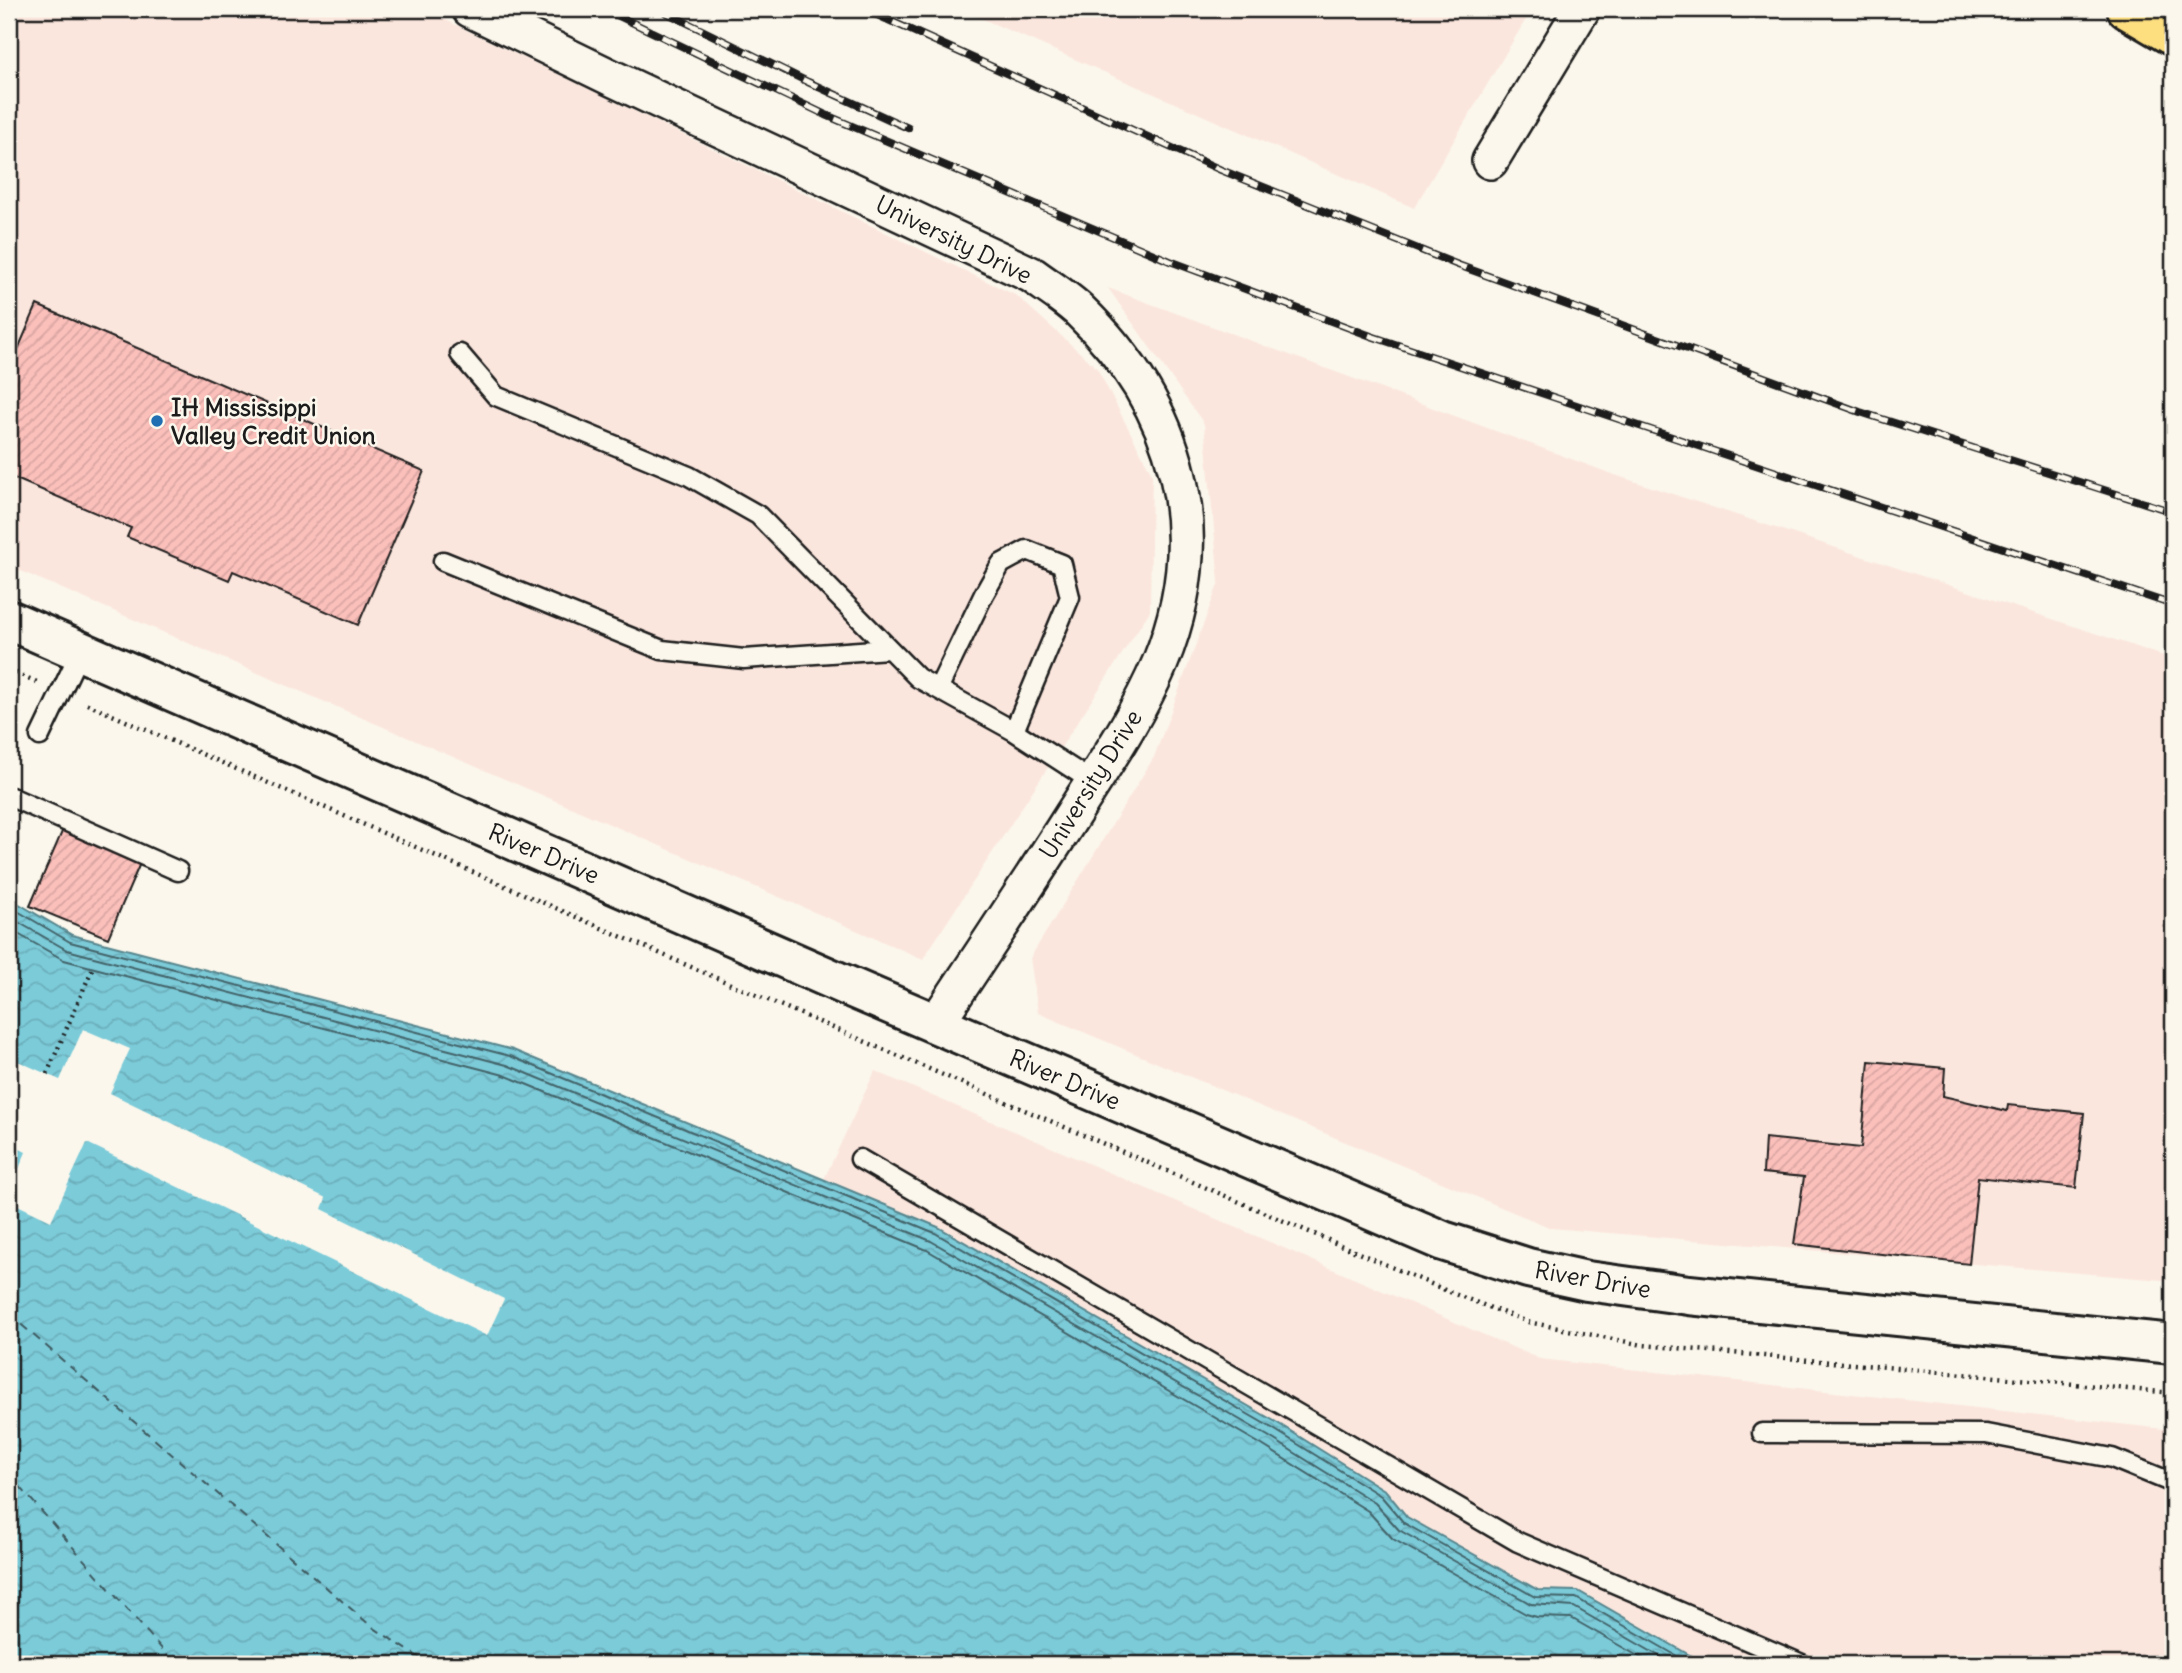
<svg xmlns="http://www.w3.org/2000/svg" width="2182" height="1673" viewBox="0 0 2182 1673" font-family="Delius,sans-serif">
<defs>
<pattern id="water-waves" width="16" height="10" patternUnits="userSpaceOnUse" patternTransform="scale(1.75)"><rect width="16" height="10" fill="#7ccbd9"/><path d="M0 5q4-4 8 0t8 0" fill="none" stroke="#6baeba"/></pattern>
<pattern id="building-hatch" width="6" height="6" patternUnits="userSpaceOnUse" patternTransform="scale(1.75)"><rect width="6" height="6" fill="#fcc0bb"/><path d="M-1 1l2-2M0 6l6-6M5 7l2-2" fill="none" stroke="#d7a4a0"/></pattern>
</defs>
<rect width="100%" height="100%" fill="#fbf7ec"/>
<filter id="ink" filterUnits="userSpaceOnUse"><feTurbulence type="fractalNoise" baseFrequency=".0143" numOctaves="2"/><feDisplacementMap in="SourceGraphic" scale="14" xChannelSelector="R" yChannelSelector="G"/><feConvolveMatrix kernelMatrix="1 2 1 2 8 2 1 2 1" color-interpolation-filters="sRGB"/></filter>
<g filter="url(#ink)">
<path fill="#fbe6dd" d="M9,9H423L1017,296L1097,368L1152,474L1150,611L923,959L9,566Z
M960,9H1532L1414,208Z
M1108,288L1612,474L2173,659V1281L1551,1228L1038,1013L1030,958L1154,757L1219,582L1204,424Z
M875,1071L1540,1359L2173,1430V1664H1705L1578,1591L1538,1590L1407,1517L1386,1491L1276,1422L938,1227L824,1179Z"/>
<path fill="url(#water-waves)" stroke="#56858d" stroke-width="2" d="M9,898L72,935L513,1050L938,1227L1276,1422L1386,1491L1407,1517L1538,1590L1578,1591L1705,1664H9Z"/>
<path fill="#fbf7ec" d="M83,1029L130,1049L110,1093L326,1198L322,1209L504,1299L487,1336L87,1143L51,1221L9,1201V1192L26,1152L9,1144V1057L60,1080Z"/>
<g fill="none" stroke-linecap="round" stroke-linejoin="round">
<path stroke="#426268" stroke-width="2" d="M9,906L70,942L510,1056L935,1233L1272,1428L1381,1496L1404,1523L1535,1597L1576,1598L1691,1664
M9,917L67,950L507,1065L931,1241L1268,1436L1375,1503L1399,1530L1531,1604L1574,1607L1673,1664
M9,929L64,960L504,1075L927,1250L1262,1445L1368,1511L1393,1539L1526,1614L1537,1617L1571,1618L1652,1664"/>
<path stroke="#3e595e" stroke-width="2" stroke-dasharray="9 7" stroke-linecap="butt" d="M9,1314L371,1626L429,1664
M9,1474L175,1664"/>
</g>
<path fill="url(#building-hatch)" stroke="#1c1c1c" stroke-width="2" d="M37,305L424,471L358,625L233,571L229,580L127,537L131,528L9,476V370Z
M64,827L141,861L108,938L30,906Z
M1869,1061L1945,1068L1943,1096L2007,1111L2008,1105L2084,1113L2076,1188L1978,1177L1969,1264L1794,1244L1804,1177L1763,1173L1765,1138L1861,1148Z"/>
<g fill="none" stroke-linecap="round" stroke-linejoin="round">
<defs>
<path id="service" d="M460,354L496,396L689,476L758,515L918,678L1014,731L1093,782
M443,561L662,650L744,659L889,649
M938,689L984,594L1001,564L1027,550L1062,564L1070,597L1014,731
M40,736L80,652
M11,797L178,871
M860,1159L1518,1542L1802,1664
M1762,1433L1986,1434L2112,1458L2173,1483"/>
<path id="minor" d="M470,9L612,78L1032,275C1047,286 1065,297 1079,310C1179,406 1214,532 1160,663C1137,717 1104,765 1073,814C1028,885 982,954 936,1023
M1490,161L1582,9"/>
<path id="tertiary" d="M9,620L850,987L1443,1241L1528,1268L1587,1281L1689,1295L2173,1344"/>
<path id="primary" d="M2127,9L2173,36"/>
</defs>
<use href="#service" stroke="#1c1c1c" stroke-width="23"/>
<use href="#minor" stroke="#1c1c1c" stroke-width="40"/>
<use href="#tertiary" stroke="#1c1c1c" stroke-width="44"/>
<use href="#primary" stroke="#1c1c1c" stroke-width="44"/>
<path stroke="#1c1c1c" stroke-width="4.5" stroke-dasharray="2 5" stroke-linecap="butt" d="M9,670L37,682
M87,704L698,970L1452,1293L1528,1322L1643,1345L2173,1393
M47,1074L94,965"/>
<use href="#service" stroke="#fbf7ec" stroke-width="18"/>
<use href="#minor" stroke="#fbf7ec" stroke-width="35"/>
<use href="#tertiary" stroke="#fbf7ec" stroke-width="38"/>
<use href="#primary" stroke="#fddf80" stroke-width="38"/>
<defs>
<path id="rail" d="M604,9L826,115L1170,261L1371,336L2173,605
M659,9L808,82L908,128
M864,9L1221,170L1458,265L1860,412L2173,512"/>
</defs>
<use href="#rail" stroke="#1c1c1c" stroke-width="8"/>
<use href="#rail" stroke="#fbf7ec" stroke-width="5" stroke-dasharray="16" stroke-linecap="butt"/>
</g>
</g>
<circle fill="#1f6fb2" stroke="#fbf7ec" stroke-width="2.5" cx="157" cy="421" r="7"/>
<g text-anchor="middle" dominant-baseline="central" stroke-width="5" stroke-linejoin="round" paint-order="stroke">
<g font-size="24" fill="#1c1c1c" stroke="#fbf7ec">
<text transform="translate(954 239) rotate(26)">University Drive</text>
<text transform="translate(1090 784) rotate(-58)">University Drive</text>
<text transform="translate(544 853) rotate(23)">River Drive</text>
<text transform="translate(1065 1079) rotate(23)">River Drive</text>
<text transform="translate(1593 1279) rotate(10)">River Drive</text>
</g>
<g font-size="24" font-weight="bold" fill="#1c1c1c" stroke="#fbf7ec" text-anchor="start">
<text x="171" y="407">IH Mississippi<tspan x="171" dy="28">Valley Credit Union</tspan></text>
</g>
</g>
<rect width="2182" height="1673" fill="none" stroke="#fbf7ec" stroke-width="35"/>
<rect x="18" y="18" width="2147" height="1638" fill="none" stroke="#1c1c1c" stroke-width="2.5" filter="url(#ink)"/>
</svg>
